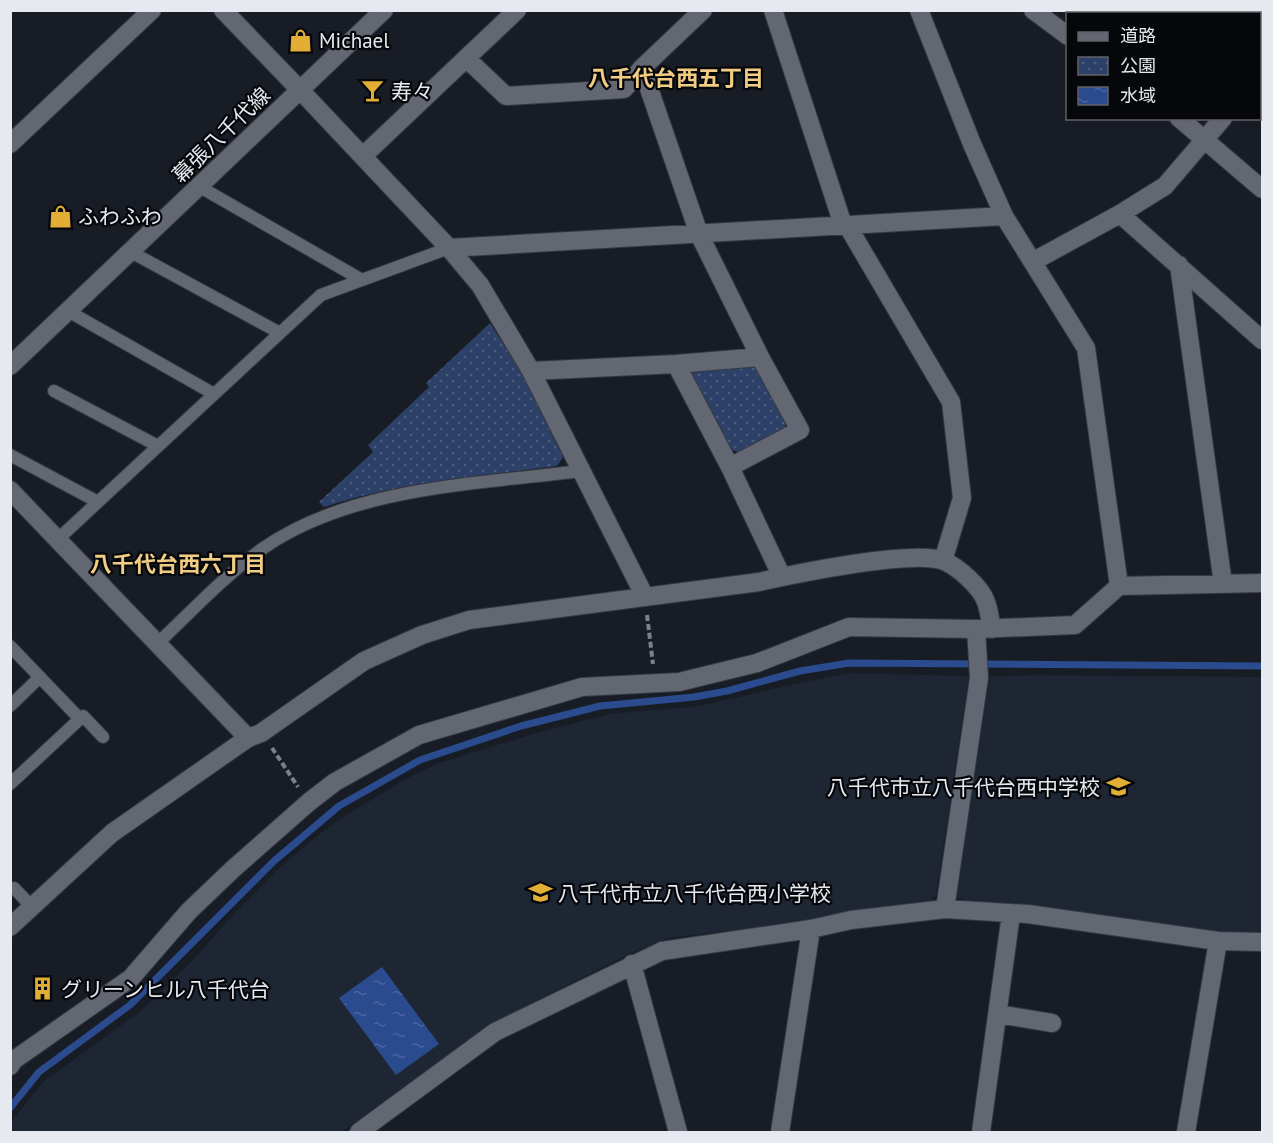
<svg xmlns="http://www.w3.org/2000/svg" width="1273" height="1143" viewBox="0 0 1273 1143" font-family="'PT Sans','Noto Sans JP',sans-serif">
<defs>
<pattern id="park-dots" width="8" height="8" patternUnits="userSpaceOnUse" patternTransform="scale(1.5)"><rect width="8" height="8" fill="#2c4068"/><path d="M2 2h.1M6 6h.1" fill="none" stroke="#4b5c7e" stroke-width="1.8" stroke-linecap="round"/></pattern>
<pattern id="water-ripples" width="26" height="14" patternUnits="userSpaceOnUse" patternTransform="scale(1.5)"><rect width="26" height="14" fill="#2b4b8f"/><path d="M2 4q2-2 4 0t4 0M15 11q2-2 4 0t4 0" fill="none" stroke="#4a659f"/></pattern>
</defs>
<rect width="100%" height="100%" fill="#181d25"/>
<path fill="#1e2533" d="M849,673L969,676L936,895L930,901L823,917L781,925L668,938L627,955L492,1023L342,1132H11V1122L43,1082L141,1011L194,959L231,917L278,869L314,838L345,816L404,780L436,764L533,734L609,714L700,706L794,684Z
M1039,675L1262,677V933L1219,932L1015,903L969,902L956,897L990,676Z"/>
<path fill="url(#park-dots)" d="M490,323L521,372L563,457L557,466C479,476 399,482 324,507L319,502L373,452L368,445L429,387L426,383Z
M752,364L760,369L787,420L783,433L743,454L727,448L690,371Z"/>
<path fill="url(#water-ripples)" d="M382,967L439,1044L396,1075L339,998Z"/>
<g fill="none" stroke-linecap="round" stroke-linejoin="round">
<path stroke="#2b4b8f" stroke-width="7" d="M10,1108L39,1072L130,1005L274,861L339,806L420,760L521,726L600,706L694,697L727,691L800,671L849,663L1262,666"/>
<defs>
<path id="lane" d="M200,187L362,280
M131,252L280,333
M68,311L214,394
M54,391L158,446
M10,455L98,502
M57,540L321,295L449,248
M157,644C191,612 224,576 262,549C350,487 477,484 581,471
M10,646L80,719
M10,706L40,677
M10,784L83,716L103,737
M14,888L32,907"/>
<path id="street" d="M773,10L843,225
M919,10L972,144L1004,216L1086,348L1119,586
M1033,10L1068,36
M1260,37L1262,30
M467,59L506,96L624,89L642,68L703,10
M642,68L699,234L760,357L800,430L730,467
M301,91L449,248L480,285L531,371L645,597
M1179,118L1262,189
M10,144L152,10
M363,156L517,10
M1120,214L1262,340
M847,225L951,402L962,498L943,561
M449,248L1004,216
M1034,261L1120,214L1165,186L1223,118
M1179,265L1223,584
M676,364L730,467L782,577
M531,371L676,364L760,357
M945,909L979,678L976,629
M10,927L112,833L248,738L261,733L364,661L422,635L469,620L759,582C794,574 914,549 944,561C958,567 981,587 986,602C989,610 990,620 992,629
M632,964L678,1132
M998,1014L1052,1023
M10,1066L14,1060L131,978L189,911L233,869L309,802L335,782L419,735L582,687L679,682L757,663L849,627L976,629L1075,625L1119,586L1262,583
M359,1132L495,1032L662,951L811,929L851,920L945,909L1028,914L1218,941L1262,942
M780,1132L811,929
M981,1132L1011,914
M1186,1132L1218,941"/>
<path id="secondary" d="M223,10L301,91
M10,366L384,10
M10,490L248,738"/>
</defs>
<use href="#lane" stroke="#363940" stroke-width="14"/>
<use href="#street" stroke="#363940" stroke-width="20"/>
<use href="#secondary" stroke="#363940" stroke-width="20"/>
<path stroke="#7c8087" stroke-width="4" stroke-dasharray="6 3" stroke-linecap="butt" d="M647,615L653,664
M272,748L298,787"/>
<use href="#lane" stroke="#626772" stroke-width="12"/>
<use href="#street" stroke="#626772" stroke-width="18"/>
<use href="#secondary" stroke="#626772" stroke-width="18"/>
</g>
<defs>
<symbol id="shop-bare" viewBox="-9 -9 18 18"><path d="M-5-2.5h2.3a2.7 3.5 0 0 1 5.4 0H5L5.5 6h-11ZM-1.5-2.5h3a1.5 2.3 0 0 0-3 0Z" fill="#e3ae35" stroke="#06070b" stroke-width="2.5" paint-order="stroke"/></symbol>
<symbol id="bar-bare" viewBox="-9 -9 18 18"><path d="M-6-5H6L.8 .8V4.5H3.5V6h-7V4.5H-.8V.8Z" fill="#e3ae35" stroke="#06070b" stroke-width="2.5" paint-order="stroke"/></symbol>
<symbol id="school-bare" viewBox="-9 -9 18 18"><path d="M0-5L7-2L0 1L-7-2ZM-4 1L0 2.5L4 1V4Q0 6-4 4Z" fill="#e3ae35" stroke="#06070b" stroke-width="2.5" paint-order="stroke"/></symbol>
<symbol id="building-bare" viewBox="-9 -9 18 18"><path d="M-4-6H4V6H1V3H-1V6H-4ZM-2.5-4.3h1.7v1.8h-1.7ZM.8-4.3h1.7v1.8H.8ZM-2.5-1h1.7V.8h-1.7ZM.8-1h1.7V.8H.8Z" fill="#e3ae35" stroke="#06070b" stroke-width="2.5" paint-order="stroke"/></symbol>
</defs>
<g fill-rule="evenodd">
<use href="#shop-bare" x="284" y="24" width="33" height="33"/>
<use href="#bar-bare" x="356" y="74" width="33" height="33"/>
<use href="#shop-bare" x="44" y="200" width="33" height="33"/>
<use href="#school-bare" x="1102" y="770" width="33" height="33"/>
<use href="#school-bare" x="524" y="876" width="33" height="33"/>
<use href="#building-bare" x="26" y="972" width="33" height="33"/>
</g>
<g text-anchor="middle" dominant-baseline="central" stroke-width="4.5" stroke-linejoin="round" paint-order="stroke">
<g font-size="21" fill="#e6e9ef" stroke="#06070b" text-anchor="start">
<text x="319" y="40">Michael</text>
<text x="391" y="91">寿々</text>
<text x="78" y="216">ふわふわ</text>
<text x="1100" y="787" text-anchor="end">八千代市立八千代台西中学校</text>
<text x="558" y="893">八千代市立八千代台西小学校</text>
<text x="61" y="989">グリーンヒル八千代台</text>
</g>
<g font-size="21" fill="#e6e9ef" stroke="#06070b">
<text transform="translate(221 135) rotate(-44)">幕張八千代線</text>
</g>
<g font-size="22" font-weight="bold" fill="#f1cc83" stroke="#06070b">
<text x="676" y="78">八千代台西五丁目</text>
<text x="178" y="564">八千代台西六丁目</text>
</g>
</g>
<rect width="1273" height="1143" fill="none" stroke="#e6e9ef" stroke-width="24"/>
<rect x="1066" y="12" width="195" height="108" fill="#06070b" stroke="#606166" stroke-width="1.5"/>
<rect x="1078" y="32" width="30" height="9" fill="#626772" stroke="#606166" stroke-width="1.5"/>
<text x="1120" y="42" font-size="18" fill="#e6e9ef">道路</text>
<rect x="1078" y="57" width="30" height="18" fill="url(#park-dots)" stroke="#606166" stroke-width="1.5"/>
<text x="1120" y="72" font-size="18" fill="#e6e9ef">公園</text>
<rect x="1078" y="87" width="30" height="18" fill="url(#water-ripples)" stroke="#606166" stroke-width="1.5"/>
<text x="1120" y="102" font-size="18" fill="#e6e9ef">水域</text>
</svg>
